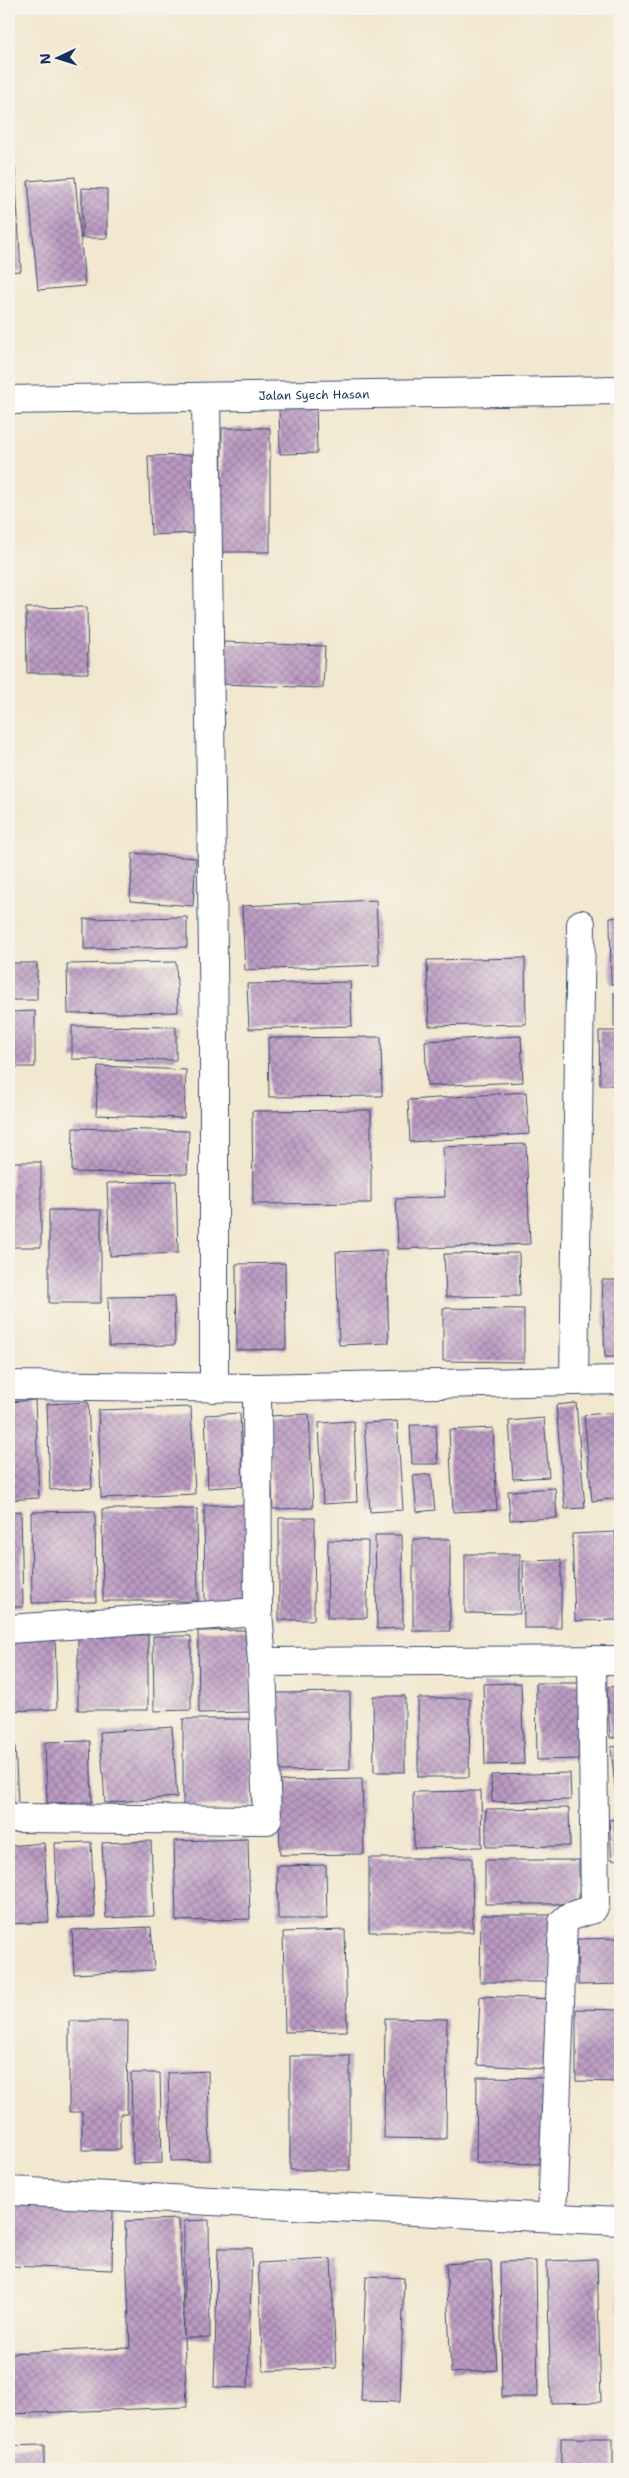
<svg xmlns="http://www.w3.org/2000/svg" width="629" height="2478" viewBox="0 0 629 2478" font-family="'Shantell Sans',sans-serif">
<defs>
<pattern id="building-cross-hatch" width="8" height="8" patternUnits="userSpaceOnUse" patternTransform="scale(1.25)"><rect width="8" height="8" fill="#bc9bc3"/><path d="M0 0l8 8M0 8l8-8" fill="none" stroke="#987fa2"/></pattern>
</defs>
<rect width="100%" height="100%" fill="#f7f3e8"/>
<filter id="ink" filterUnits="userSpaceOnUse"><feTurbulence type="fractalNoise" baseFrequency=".02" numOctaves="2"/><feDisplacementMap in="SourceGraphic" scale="10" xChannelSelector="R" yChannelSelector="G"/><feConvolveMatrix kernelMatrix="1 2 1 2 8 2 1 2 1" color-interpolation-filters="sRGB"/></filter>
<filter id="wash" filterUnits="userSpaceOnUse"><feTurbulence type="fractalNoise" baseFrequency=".0096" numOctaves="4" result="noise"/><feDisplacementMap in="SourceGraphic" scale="20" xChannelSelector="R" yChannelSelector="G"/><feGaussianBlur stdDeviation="1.12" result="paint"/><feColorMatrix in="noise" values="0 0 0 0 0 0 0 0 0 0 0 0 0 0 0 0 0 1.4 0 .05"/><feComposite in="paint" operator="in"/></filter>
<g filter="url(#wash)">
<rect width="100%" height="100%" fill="#f2e7cf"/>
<g id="blocks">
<path fill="url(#building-cross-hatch)" d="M15,167L21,271L9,272V168Z
M75,177L85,286L38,290L28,181Z
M82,188L107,189V238H82Z
M279,405H316L317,453L280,454Z
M222,428H270V552H221Z
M195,455L198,533L151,535L148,456Z
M87,607L88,673H27L26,608Z
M224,642L325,646L323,688L222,684Z
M133,853L196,858L193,906L130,901Z
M376,900L379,965L245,970L242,906Z
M187,917V947L84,949V919Z
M620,917V984H611L610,918Z
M525,958L526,1024L429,1026L427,960Z
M176,962L178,1012L68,1014L67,964Z
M9,963H37V1000H9Z
M350,982L352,1026L249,1029L247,984Z
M614,992H620V1027H614Z
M35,1011V1067H9V1012Z
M72,1026L176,1027V1060L72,1059Z
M599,1031H620V1085H600Z
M521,1036L523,1082L427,1086L425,1041Z
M381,1037L382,1096L269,1097L268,1038Z
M98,1066L186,1070L184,1118L96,1115Z
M526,1092L529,1134L410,1142L408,1100Z
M371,1110V1203L253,1204L252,1111Z
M73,1128L189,1131L187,1174L72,1172Z
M526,1144L530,1244L398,1249L396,1199L445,1197L443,1147Z
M12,1162H41V1247H9V1212H12Z
M176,1181L178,1253L110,1256L107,1183Z
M49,1210H101V1303H49Z
M386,1250L389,1343L339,1345L336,1252Z
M519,1253L520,1296L446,1297L444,1254Z
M285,1263L286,1349L237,1350L236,1264Z
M602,1280H620V1357H605Z
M174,1296L175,1345L109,1346L108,1297Z
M443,1308L524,1309V1362L443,1361Z
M35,1400L39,1498L9,1500V1402Z
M88,1402L92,1488L50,1490L47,1404Z
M576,1403L585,1508L565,1509L556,1405Z
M191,1407L195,1494L101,1498L98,1410Z
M620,1412V1498L592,1501L584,1415Z
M240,1413L243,1486L208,1488L205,1415Z
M309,1414L313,1508L273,1509L269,1416Z
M544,1418L549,1477L513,1479L509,1421Z
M354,1421L357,1502L323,1504L319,1423Z
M397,1421L403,1510L370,1512L364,1423Z
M410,1425H436L438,1464H412Z
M493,1428L497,1510L453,1512L449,1430Z
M431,1474L435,1510L417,1512L413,1476Z
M555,1488L557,1518L510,1520L508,1491Z
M204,1505H246L247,1601L205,1602Z
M102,1509H197L198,1601H103Z
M21,1511L23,1607H9V1512Z
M95,1511L96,1602L32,1603L31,1512Z
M279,1518H315L314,1620H279Z
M615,1532L618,1620L575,1621L572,1534Z
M375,1535H402L403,1628L377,1629Z
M413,1539H450V1631H413Z
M328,1540L368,1541L367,1618H327Z
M465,1554H520V1614L465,1613Z
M561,1560V1628H524L523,1561Z
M250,1630L251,1712L199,1713L198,1631Z
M55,1631L57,1709L9,1711V1632Z
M78,1635H148V1710H78Z
M153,1636H191V1710L154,1711Z
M521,1683L524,1764L485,1765L483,1684Z
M536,1683H580V1759L537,1760Z
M620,1686V1737L610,1738L607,1687Z
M350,1692V1770L278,1771L277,1693Z
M373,1696H405V1772H374Z
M418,1698H470L469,1777H418Z
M183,1719H251L252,1806H183Z
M172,1727L177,1797L105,1803L100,1732Z
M90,1741L92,1802L47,1803L45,1742Z
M15,1744L18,1804L9,1805V1745Z
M620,1746V1806L617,1807L611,1747Z
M570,1773L571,1800L492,1802L491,1775Z
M362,1779L364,1854L280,1855L278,1781Z
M481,1791L482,1847L414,1848L413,1792Z
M569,1808L570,1846L486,1847V1809Z
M620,1819V1859L612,1860L609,1820Z
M248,1839L250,1919L176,1921L174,1841Z
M151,1841L154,1916L106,1918L102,1843Z
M91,1842L95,1917L58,1918L55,1843Z
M44,1843L49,1922L9,1924V1846Z
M369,1858H472L473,1932H369Z
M485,1860H579V1904H485Z
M326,1865L327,1919H278L277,1866Z
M481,1915H551V1982H480Z
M151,1927L154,1970L74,1974L72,1930Z
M345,1930L347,2031L285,2032L283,1932Z
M620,1938V1984L578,1985L577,1939Z
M480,1996L552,1999L549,2069L477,2065Z
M576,2009L620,2010V2082L576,2081Z
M385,2018L447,2019L446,2139L384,2138Z
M69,2021H128L127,2114H120V2150H82V2112H69Z
M290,2056H350V2170H290Z
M208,2071L210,2160L171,2161L168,2073Z
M131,2073H160L162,2163L133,2164Z
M477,2077L549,2078L548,2164L476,2163Z
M9,2205L113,2208L112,2270L9,2266Z
M179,2219L184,2336V2221L209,2220L210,2338H184L187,2407L9,2414V2353L130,2348L125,2221Z
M218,2248H252L248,2388L214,2387Z
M331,2259L336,2368L263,2371L258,2263Z
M597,2259L601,2402L551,2403L547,2261Z
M491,2261L497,2370L451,2373L446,2264Z
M536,2261L538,2397H502L500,2262Z
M366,2276L404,2278L400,2402L361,2401Z
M616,2281H620V2318H619Z
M561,2438H613V2469H561Z
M44,2445V2469H9V2446Z"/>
</g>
</g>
<g filter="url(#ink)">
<use href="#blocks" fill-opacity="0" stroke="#3b4b6f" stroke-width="1"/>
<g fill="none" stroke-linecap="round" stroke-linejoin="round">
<defs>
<g id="street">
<path d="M206,398L214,1037V1388"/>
<path id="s1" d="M9,400L620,390"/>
<path d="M574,1380L581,924"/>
<path d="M9,1385L257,1388L620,1380"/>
<path d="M9,1629L258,1612"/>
<path d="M262,1662L620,1660"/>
<path d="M9,1818L267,1820L262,1662L258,1612L257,1388"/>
<path d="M9,2191L620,2221"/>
<path d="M552,2217L563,1922L569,1917L593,1909L595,1905L592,1660"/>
</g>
</defs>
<use href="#street" stroke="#3b4b6f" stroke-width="30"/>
<use href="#street" stroke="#fff" stroke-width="28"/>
</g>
</g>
<g text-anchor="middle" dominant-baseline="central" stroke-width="4" stroke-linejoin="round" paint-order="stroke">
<g font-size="12" fill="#1b2f5e" stroke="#f7f3e8">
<text stroke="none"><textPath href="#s1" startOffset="305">Jalan Syech Hasan</textPath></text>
</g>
</g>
<rect width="629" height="2478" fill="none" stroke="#f7f3e8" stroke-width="30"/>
<g transform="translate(58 58) rotate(266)" stroke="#f7f3e8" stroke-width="4" paint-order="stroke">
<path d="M0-4L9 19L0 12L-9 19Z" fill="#1b2f5e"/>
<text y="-8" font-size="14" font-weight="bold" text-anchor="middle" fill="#1b2f5e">N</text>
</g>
</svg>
